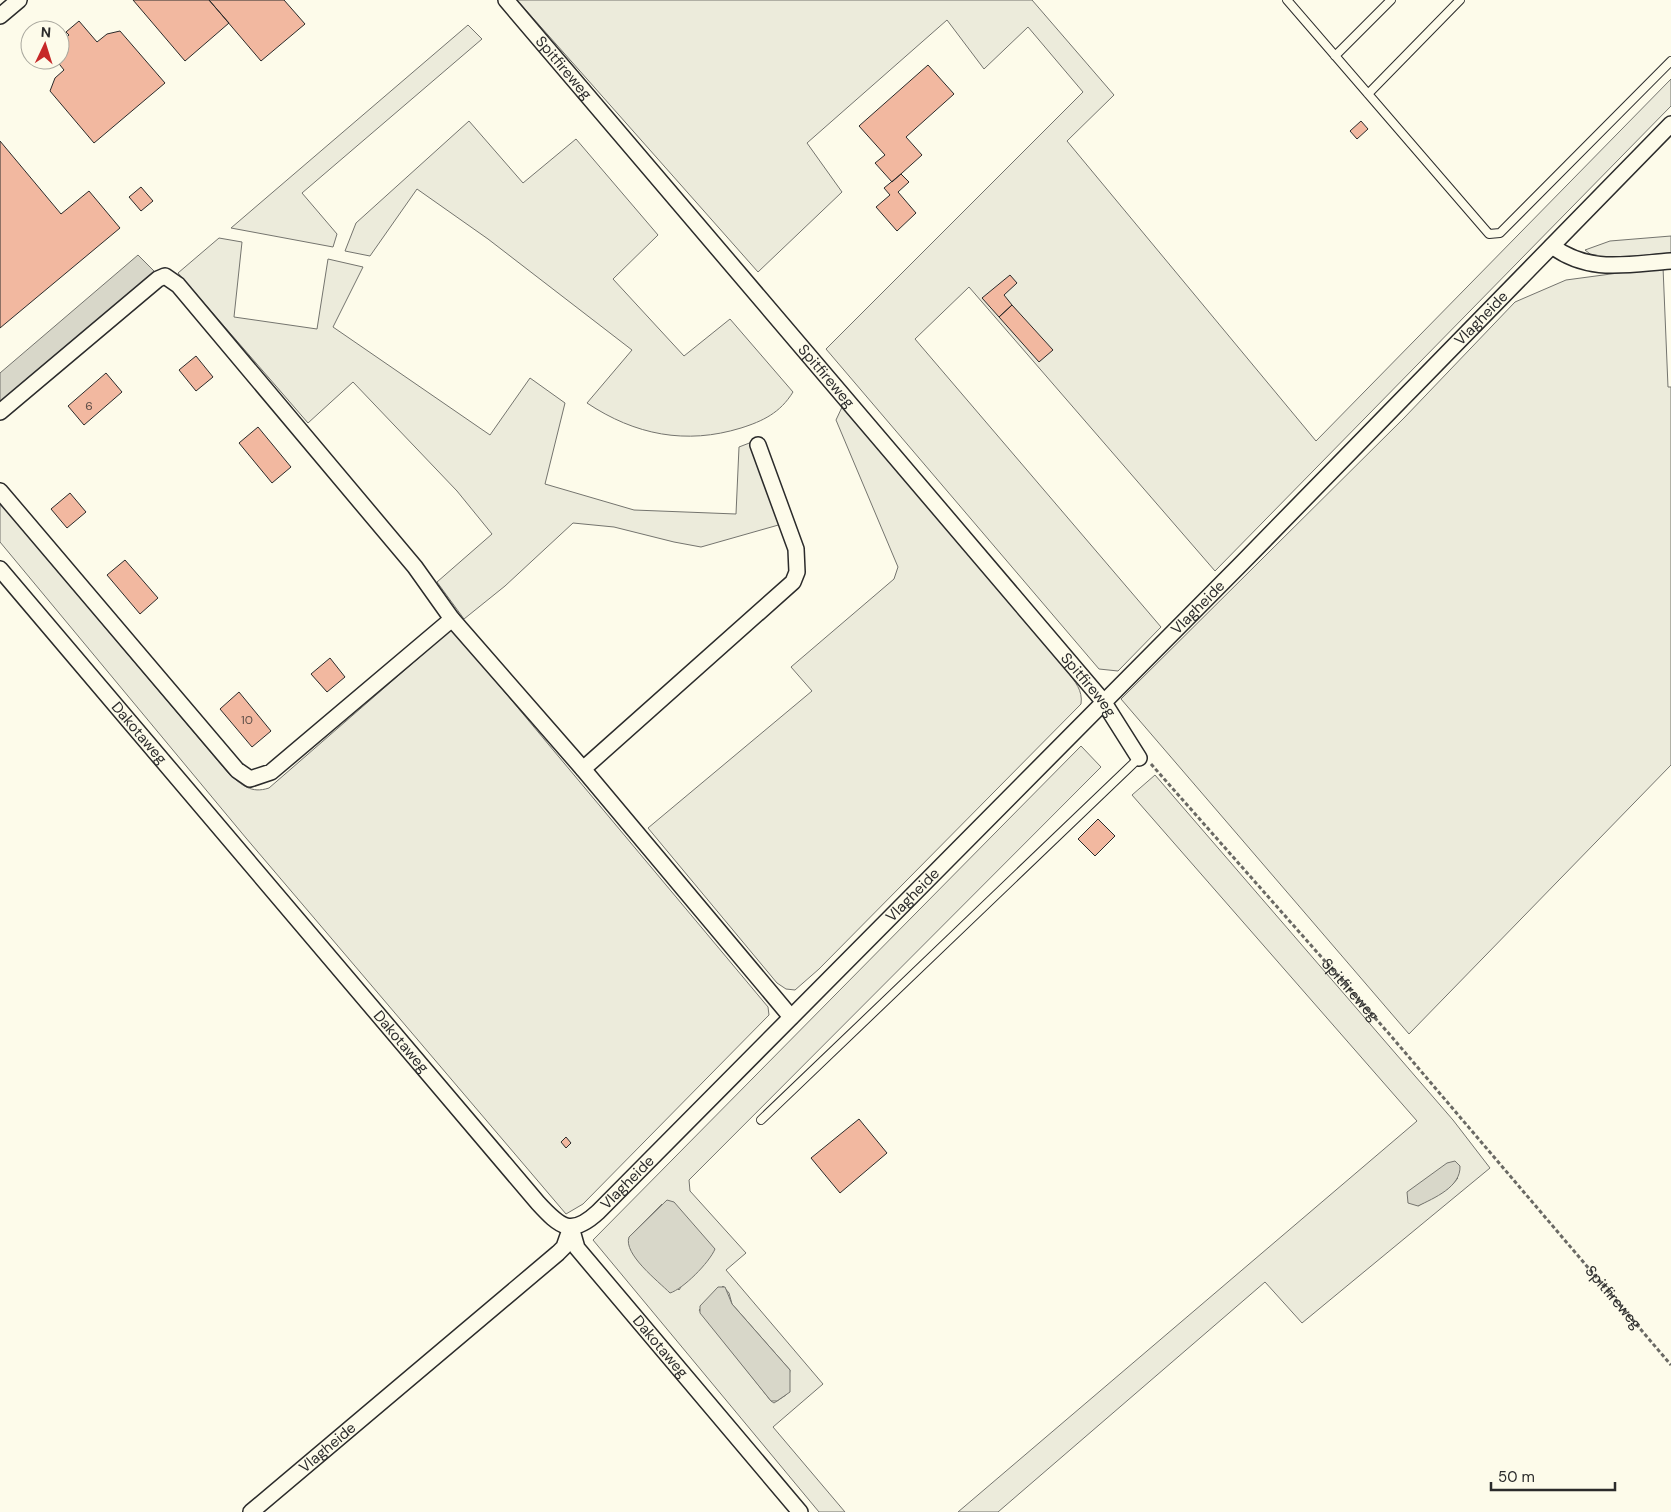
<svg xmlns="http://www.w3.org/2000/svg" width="1671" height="1512" viewBox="0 0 1671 1512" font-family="'DM Sans',sans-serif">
<rect width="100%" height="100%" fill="#fdfbea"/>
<path fill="#ecebdb" stroke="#74746e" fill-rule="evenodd" d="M517,0H1032L1114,95L1067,141L1316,441L1671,79V106L1215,571L969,287L915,339L1161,627L1118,671L1099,669L826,349L1083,92L1028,27L984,69L947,20L807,143L842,192L758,272Z
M468,25L482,39L302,193L337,234L333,247L231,228Z
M469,121L523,183L576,139L658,235L613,279L684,356L730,319L793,392C780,413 763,421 741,428C686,445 635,435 587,403L632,350L488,239L417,189L370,256L345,251L356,223Z
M1671,236V253L1604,259L1594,257L1585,250L1610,241Z
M219,238L242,242L234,317L317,329L328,259L363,267L333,327L490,435L530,378L565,403L545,484L634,510L736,514L739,447L752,442L782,524L701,547L674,542L614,527L573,523L505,586L464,619L437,582L492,534L457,491L353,382L308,423L178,273Z
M1663,267L1668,387H1671V765L1409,1034L1121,699L1404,418L1515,302L1566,280Z
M843,405L1067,671C1075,682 1083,690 1081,704L819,969L795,990L786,989L777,983L648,828L812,691L791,667L894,579L898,567L836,420Z
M0,503L229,774C242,785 251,794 269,788L452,629L768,1007L769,1015L583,1204L566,1214L246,838L0,542Z
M1081,746L1101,767L689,1180L690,1191L746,1253L726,1270L823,1384L773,1427L845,1512H819L593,1240ZM662,1204L681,1287L679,1290L629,1237ZM723,1286L729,1293L732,1304L790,1370L786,1395L774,1403L771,1401L699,1310Z
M1155,775L1453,1120L1490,1168L1302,1323L1265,1282L998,1512H958L1417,1121L1132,795ZM1431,1176L1458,1178L1449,1188L1418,1206L1423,1182Z"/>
<path fill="#d8d7c9" stroke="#74746e" d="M138,255L156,273L0,403V373Z
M1455,1161L1460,1166C1461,1187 1434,1198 1418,1206L1408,1203L1407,1192L1447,1163Z
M667,1200L674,1202L715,1249C709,1263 683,1289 670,1293C658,1281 623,1254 629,1237Z
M718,1287H725L732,1304L790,1370V1392L777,1401H771L700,1313V1306Z"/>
<path fill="#f2b8a0" stroke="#2b2b2b" d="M133,0H209L229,23L185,61Z
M209,0H284L305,24L261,61Z
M79,21L97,42L107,34L120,31L165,83L94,143L50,91L55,78L64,70L56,60H60V39L62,41L69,35L66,32Z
M928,65L954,94L906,137L922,155L892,182L875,163L885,155L859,126Z
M1361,121L1368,129L1357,139L1350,131Z
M0,141L61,214L89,191L120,228L0,328Z
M901,174L909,182L898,192L916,213L897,231L876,207L890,195L884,188Z
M141,187L153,201L141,211L129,197Z
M1010,275L1017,283L1004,295L1012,305L999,317L982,298Z
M1012,305L1053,350L1039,362L999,317Z
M196,356L213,377L196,391L179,370Z
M106,373L122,392L84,425L68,406Z
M258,427L291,467L272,483L239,443Z
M70,493L86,512L67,528L51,509Z
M125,560L158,598L140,614L107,575Z
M330,658L345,677L327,692L311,674Z
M239,692L271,731L252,747L220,709Z
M1098,819L1115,836L1095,856L1078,839Z
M859,1119L887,1153L840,1193L811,1158Z
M566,1137L571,1143L566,1148L561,1142Z"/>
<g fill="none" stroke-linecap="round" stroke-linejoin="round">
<defs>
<path id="lane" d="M1287,0L1489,234L1500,233L1671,61
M1335,56L1391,0
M1368,94L1460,0
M761,1120L1139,758"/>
<g id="street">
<path id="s2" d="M506,0L1103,701L1139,758"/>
<path d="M0,16L19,0"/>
<path d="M1552,246C1589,274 1628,264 1671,261"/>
<path d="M0,412L158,279L165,276L178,285L415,567L452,619L271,772L250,779L237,770L0,491"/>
<path id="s3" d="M0,569L538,1203C560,1227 571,1237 598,1212L1241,564L1671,124"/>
<path d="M452,619L583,769L791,1017"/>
<path d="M583,769L793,582L797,572L796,549L758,445"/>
<path id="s4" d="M571,1227L577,1248L800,1512"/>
<path id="s5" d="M251,1512L558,1253L564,1247L571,1227"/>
</g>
</defs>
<use href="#lane" stroke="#2b2b2b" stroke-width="10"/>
<use href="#street" stroke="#2b2b2b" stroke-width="18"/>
<path stroke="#6a6964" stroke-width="3" stroke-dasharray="4 2.5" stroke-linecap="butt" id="s1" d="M1151,764L1391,1036L1671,1365"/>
<use href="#lane" stroke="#fdfbea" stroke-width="8"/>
<use href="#street" stroke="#fdfbea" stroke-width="15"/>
</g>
<g text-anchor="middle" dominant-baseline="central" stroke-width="4" stroke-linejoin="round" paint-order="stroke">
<g font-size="12" fill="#5d4e48">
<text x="89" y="406">6</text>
<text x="247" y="720">10</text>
</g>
<g font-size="15" fill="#2b2b2b" stroke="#fdfbea">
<text stroke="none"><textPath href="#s2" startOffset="89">Spitfireweg</textPath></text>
<text stroke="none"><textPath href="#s3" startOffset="2161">Vlagheide</textPath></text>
<text stroke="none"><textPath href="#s2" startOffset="494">Spitfireweg</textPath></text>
<text stroke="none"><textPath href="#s3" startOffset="1756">Vlagheide</textPath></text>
<text stroke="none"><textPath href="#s2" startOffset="899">Spitfireweg</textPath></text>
<text stroke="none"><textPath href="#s3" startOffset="215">Dakotaweg</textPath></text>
<text stroke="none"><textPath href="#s3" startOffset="1351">Vlagheide</textPath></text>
<text stroke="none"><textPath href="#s1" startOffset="301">Spitfireweg</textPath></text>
<text stroke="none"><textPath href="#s3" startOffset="620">Dakotaweg</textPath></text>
<text stroke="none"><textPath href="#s3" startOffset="946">Vlagheide</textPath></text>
<text stroke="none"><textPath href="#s1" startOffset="706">Spitfireweg</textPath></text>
<text stroke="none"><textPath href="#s4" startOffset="151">Dakotaweg</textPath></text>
<text stroke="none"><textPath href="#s5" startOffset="100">Vlagheide</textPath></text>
</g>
</g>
<g transform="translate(45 45) rotate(4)"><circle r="24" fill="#fdfbea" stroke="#a9a89e"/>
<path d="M0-4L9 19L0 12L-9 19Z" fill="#c62828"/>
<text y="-8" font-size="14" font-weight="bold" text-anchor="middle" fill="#2b2b2b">N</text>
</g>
<path d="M1491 1482v8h124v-8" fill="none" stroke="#2b2b2b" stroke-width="2.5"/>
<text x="1498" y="1482" font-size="15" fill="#2b2b2b" stroke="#fdfbea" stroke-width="4" paint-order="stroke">50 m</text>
</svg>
